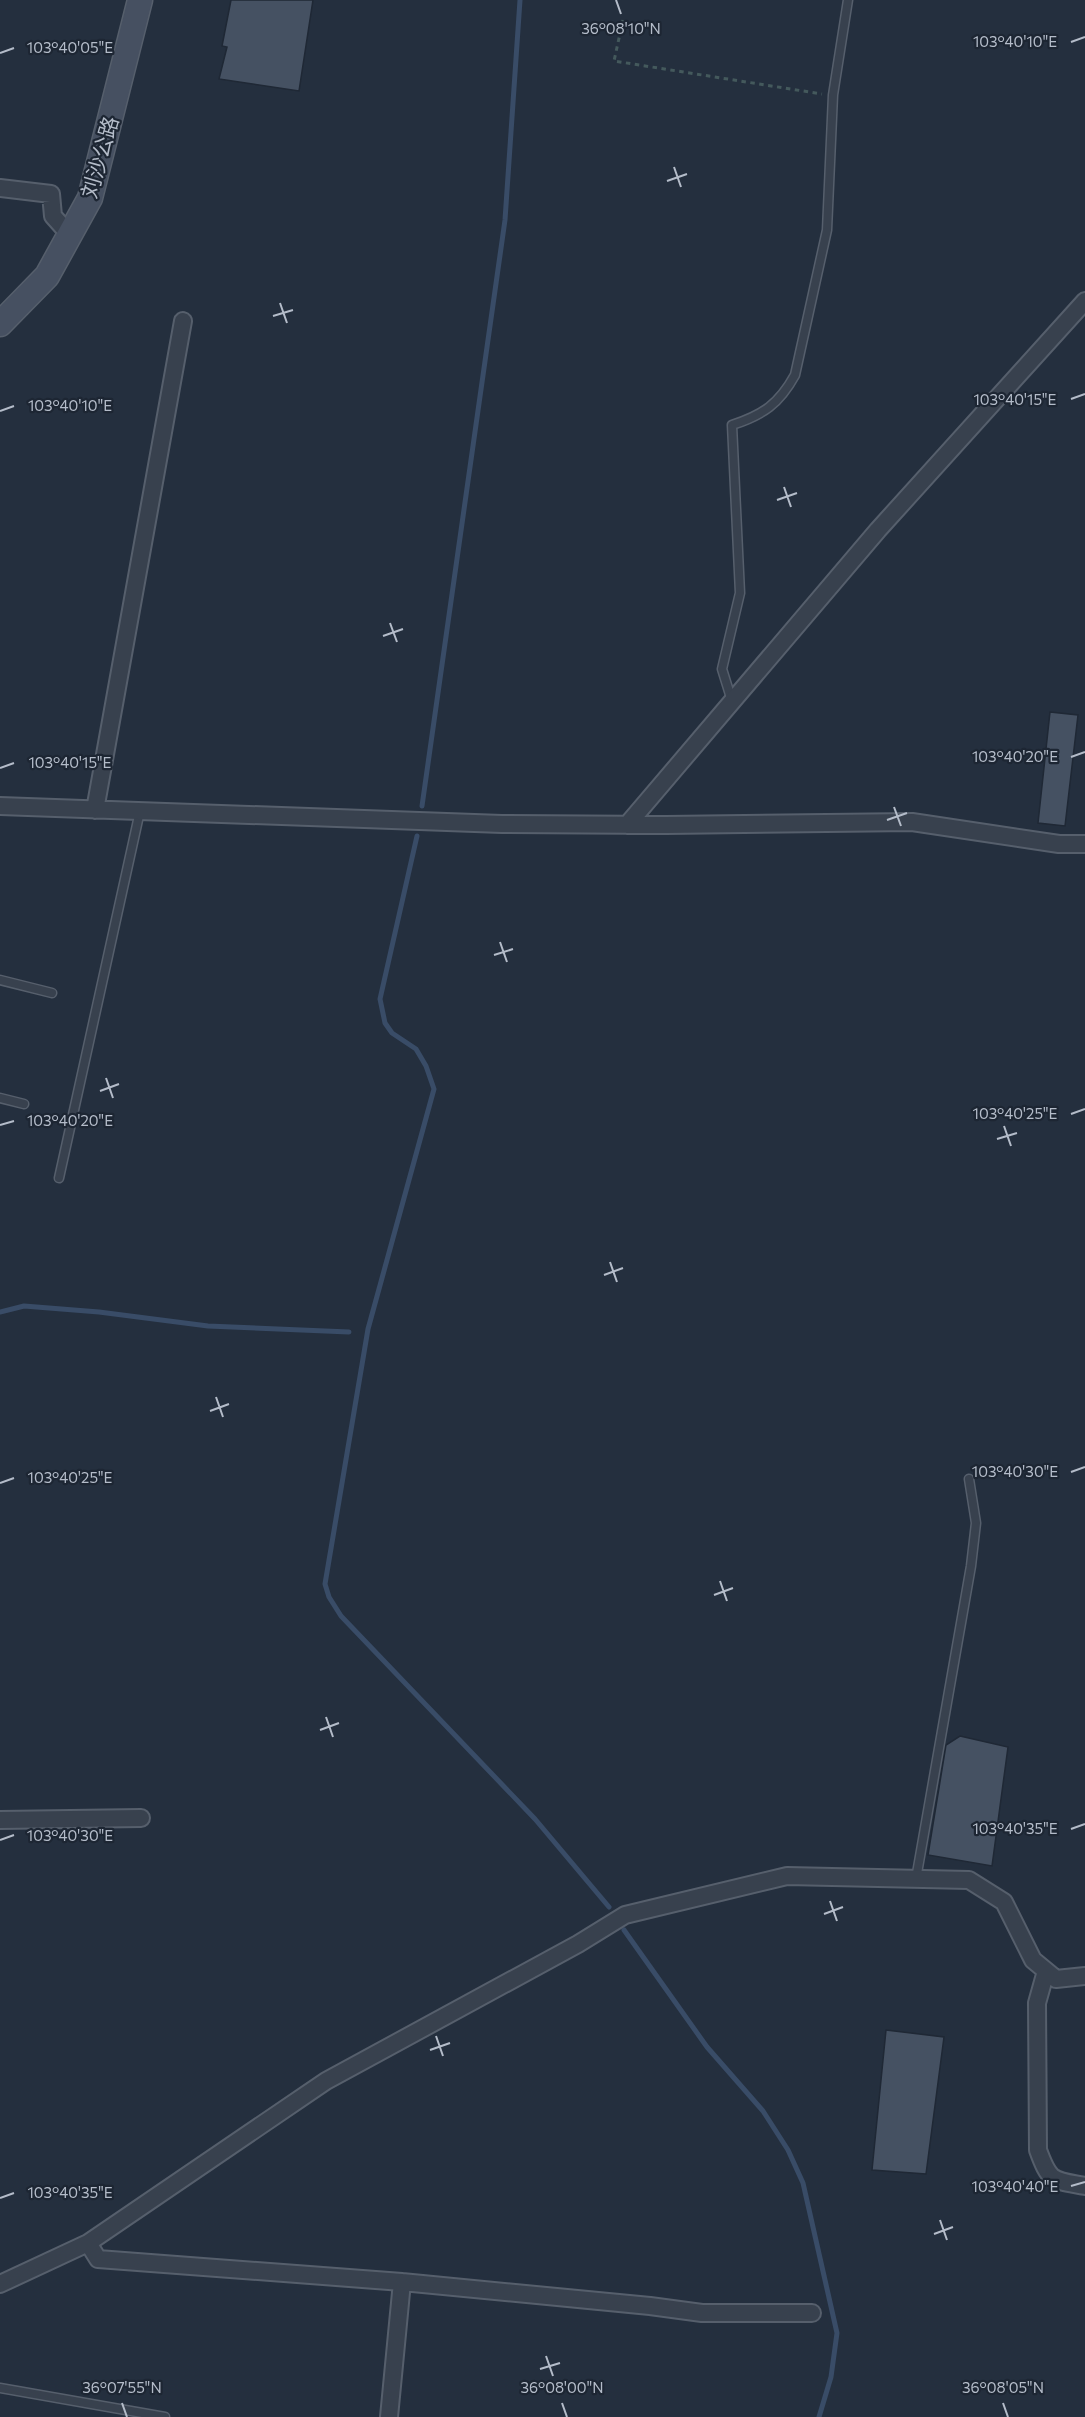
<svg xmlns="http://www.w3.org/2000/svg" width="1085" height="2417" viewBox="0 0 1085 2417" font-family="Commissioner,'Noto Sans SC',sans-serif">
<rect width="100%" height="100%" fill="#242f3e"/>
<g fill="none" stroke-linecap="round" stroke-linejoin="round">
<path stroke="#394c67" stroke-width="5" d="M422,806L505,220L520,0
M417,836L380,999L385,1023L392,1033L416,1049L426,1066L434,1089L368,1329L325,1584L329,1597L341,1616L535,1819L609,1907
M0,1312L24,1306L99,1312L208,1326L349,1332
M624,1930L707,2047L763,2111L788,2150L803,2183L837,2333L831,2377L819,2417"/>
</g>
<path fill="#455162" stroke="#1f2835" stroke-width="1.5" d="M231,0H313L299,91L219,79L227,47L222,46Z
M1050,712L1078,715L1065,826L1038,823Z
M960,1736L1008,1747L992,1866L928,1855L946,1745Z
M886,2030L944,2037L926,2174L872,2170Z"/>
<g fill="none" stroke-linecap="round" stroke-linejoin="round">
<defs>
<path id="lane" d="M732,701L722,669L740,593L732,425C763,415 779,404 795,375L827,230L833,95L848,0
M0,980L52,993
M0,1098L24,1104
M59,1178L140,811
M916,1879L971,1566L976,1523L969,1479
M0,2388L165,2417"/>
<path id="street" d="M0,188L51,194L53,216L70,235
M0,806L502,824L666,825L912,822L1059,844H1085
M95,810L183,321
M627,825L878,530L1085,301
M0,1820L141,1818
M1046,1971L1037,2003L1038,2150C1050,2183 1053,2180 1085,2186
M88,2243L98,2259L402,2282L650,2306L702,2313H812
M0,2284L88,2243L326,2081L578,1944L625,1915L787,1876L969,1880L1004,1902L1033,1960L1056,1979L1085,1976
M389,2417L402,2282"/>
<path id="secondary" d="M0,324L47,276L90,198L140,0"/>
</defs>
<use href="#lane" stroke="#565f6c" stroke-width="11"/>
<use href="#street" stroke="#565f6c" stroke-width="20"/>
<use href="#secondary" stroke="#565f6c" stroke-width="27"/>
<path stroke="#44595c" stroke-width="3" stroke-dasharray="4.5 4.5" stroke-linecap="butt" d="M623,20L614,61L822,94"/>
<use href="#lane" stroke="#38414e" stroke-width="8"/>
<use href="#street" stroke="#38414e" stroke-width="16"/>
<use href="#secondary" stroke="#465061" stroke-width="24"/>
</g>
<path fill="none" stroke="#b4bcc9" stroke-width="2" d="M616,0L621,14M1071,42L1085,37M0,53L14,48M674,167L681,187M667,181L687,174M280,303L287,323M273,316L293,310M1071,399L1085,394M0,411L14,406M784,487L791,507M777,500L797,493M390,623L397,642M383,636L403,629M1071,757L1085,752M0,768L14,763M894,807L901,826M887,820L907,813M500,942L507,962M494,955L513,949M106,1078L113,1098M100,1091L119,1084M1071,1114L1085,1109M0,1125L14,1121M1004,1126L1011,1146M997,1139L1017,1133M610,1262L617,1282M604,1275L623,1268M216,1397L223,1417M210,1411L229,1404M1071,1472L1085,1467M0,1483L14,1478M720,1581L727,1601M714,1595L733,1588M326,1717L333,1737M320,1730L339,1723M1071,1829L1085,1824M0,1840L14,1835M830,1901L837,1921M824,1914L843,1907M436,2036L443,2056M430,2050L450,2043M1071,2186L1085,2182M0,2198L14,2193M940,2220L947,2240M934,2234L953,2227M546,2356L553,2376M540,2369L560,2363M122,2403L127,2417M562,2403L567,2417M1003,2403L1008,2417"/>
<g text-anchor="middle" dominant-baseline="central" stroke-width="4.5" stroke-linejoin="round" paint-order="stroke">
<g font-size="21" fill="#b4bcc9" stroke="#1d2633">
<text transform="translate(99 157) rotate(-74)">刘沙公路</text>
</g>
</g>
<g font-size="15" text-anchor="middle" fill="#b4bcc9" stroke="#1d2633" stroke-width="4.5" stroke-linejoin="round" paint-order="stroke">
<text x="621" y="34">36°08'10"N</text>
<text x="1015" y="47">103°40'10"E</text>
<text x="70" y="53">103°40'05"E</text>
<text x="1015" y="405">103°40'15"E</text>
<text x="70" y="411">103°40'10"E</text>
<text x="1015" y="762">103°40'20"E</text>
<text x="70" y="768">103°40'15"E</text>
<text x="1015" y="1119">103°40'25"E</text>
<text x="70" y="1126">103°40'20"E</text>
<text x="1015" y="1477">103°40'30"E</text>
<text x="70" y="1483">103°40'25"E</text>
<text x="1015" y="1834">103°40'35"E</text>
<text x="70" y="1841">103°40'30"E</text>
<text x="1015" y="2192">103°40'40"E</text>
<text x="70" y="2198">103°40'35"E</text>
<text x="122" y="2393">36°07'55"N</text>
<text x="562" y="2393">36°08'00"N</text>
<text x="1003" y="2393">36°08'05"N</text>
</g>
</svg>
